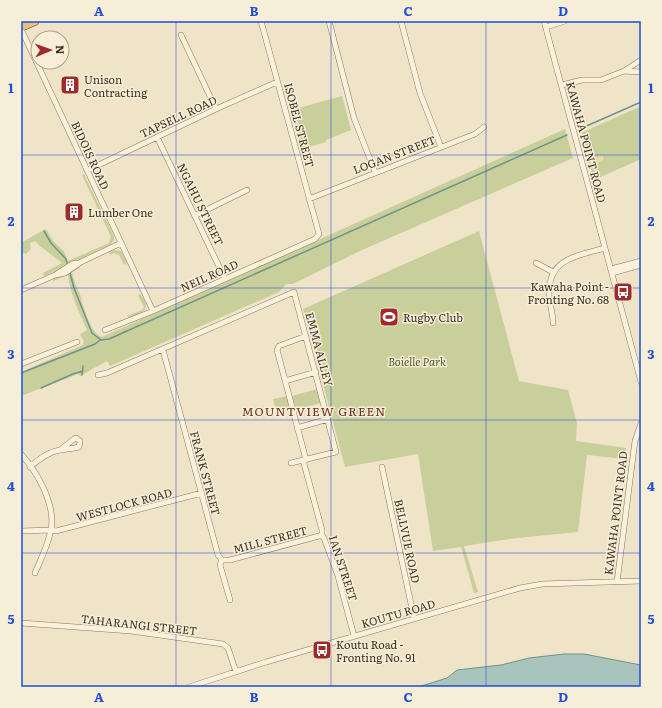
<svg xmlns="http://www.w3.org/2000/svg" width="662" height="708" viewBox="0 0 662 708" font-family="Literata,serif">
<rect width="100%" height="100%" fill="#f0e4c8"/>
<path fill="#c9cf9b" d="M342,96L351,130L326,140V142L302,149L291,110Z
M641,106V159L594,180L581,133Z
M565,129L573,158L362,250L293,284H286L279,292L110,366L107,361L80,376L78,374L21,396V372L83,345L84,342L80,334L87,330C79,312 70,294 68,275L53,281V278L79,266L80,268L72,272L75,283L82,299L81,300C86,312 90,332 102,337Z
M84,174L114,236V240L111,244L80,259L66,264L62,268L44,276L43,273L62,263L40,246L35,241L30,243L31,249L26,254L21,252V243C30,238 37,233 46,229L54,242L64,251L68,261L109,243L111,237L82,175Z
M479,231L519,381L568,390L577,423L576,441L626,448L624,459L587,455L578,532L517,538L464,546L478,592L474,593L461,547L433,551L418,454L345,467L303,309Z
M114,250L121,251L127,263L124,265L119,255L114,253L110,255L109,252Z
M140,294C153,310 143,312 129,318L127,316L142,310L144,307L138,295Z
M317,389L321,403L296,410L292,396Z
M287,396L291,411L277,414L273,399Z"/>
<path fill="#ecd9a5" d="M602,155L604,159L591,167L589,161Z"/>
<path fill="#a9c4bc" stroke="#6f938a" d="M564,654H584L641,665V687H418L447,678L457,670L501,665L529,658Z"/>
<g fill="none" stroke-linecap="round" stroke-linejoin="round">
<path stroke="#6f938a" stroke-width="1.5" d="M582,128L641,102
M44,231L51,243L66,259L67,263
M70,273L74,288L92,333L101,340L109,339L567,135
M21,373L95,344L100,340
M82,375L83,366
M41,388L73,374L83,371"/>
<defs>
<path id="minor" d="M329,21L354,118L375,172
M401,21L420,93L441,147
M544,21L641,382
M546,27L565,21
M21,29L153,311
M181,35L216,109
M624,71L641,72
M562,85L582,80H601L624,71L641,60
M157,137L225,279
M88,170L216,109L277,82
M309,199L475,134L484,127
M196,215L247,190
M536,263L553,272
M611,269L641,261
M612,273L641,265
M55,275L65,273L81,262L121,243
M21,290L55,275L72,264L77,263
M553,323C553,314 550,305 549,295C548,258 577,256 605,248
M105,330L153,311L315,239L319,234L261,21
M163,350L218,555L222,560L220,565L230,600
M21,364L77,342
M98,375L107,373L294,292L336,452L291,463
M285,381L316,372
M297,428L328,419
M21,454C37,472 56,504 51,530C48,545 41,559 35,573
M303,460L322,530V536L324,538L338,576L354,636
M306,460L277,350L279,346L306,336
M30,467C39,459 48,452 60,450C67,449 72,449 79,447L80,441L76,438L74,439L60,450
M382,467L414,618
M21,531L51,530L56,531L202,493
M222,560H230L319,536H322
M617,582L635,441L641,423
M21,623L131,631L223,644L228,648L236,672
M189,687L266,662L520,588L542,584L641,581"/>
<path id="trunk" d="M21,27L35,21"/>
</defs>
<use href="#minor" stroke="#8d765c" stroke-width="6"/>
<use href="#trunk" stroke="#5b4430" stroke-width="9"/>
<use href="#minor" stroke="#faf1dc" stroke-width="5"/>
<use href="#trunk" stroke="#eabe7c" stroke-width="8"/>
</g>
<path fill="none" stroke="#1d4ed8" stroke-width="1" stroke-opacity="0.55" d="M176,21V687M331,21V687M486,21V687M21,155H641M21,288H641M21,420H641M21,553H641"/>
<defs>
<symbol id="building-square" viewBox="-11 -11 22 22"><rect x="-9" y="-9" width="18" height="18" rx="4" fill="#9e2a2b" stroke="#f7eed8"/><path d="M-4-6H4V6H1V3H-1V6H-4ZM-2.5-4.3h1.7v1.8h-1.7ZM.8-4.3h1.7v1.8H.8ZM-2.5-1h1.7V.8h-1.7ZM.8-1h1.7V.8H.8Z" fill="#fff"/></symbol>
<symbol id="bus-square" viewBox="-11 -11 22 22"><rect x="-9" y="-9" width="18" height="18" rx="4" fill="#9e2a2b" stroke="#f7eed8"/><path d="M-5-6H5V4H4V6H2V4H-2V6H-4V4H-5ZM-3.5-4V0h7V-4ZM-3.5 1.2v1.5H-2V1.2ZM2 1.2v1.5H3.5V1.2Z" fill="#fff"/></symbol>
<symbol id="stadium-square" viewBox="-11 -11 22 22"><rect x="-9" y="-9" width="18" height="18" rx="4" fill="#9e2a2b" stroke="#f7eed8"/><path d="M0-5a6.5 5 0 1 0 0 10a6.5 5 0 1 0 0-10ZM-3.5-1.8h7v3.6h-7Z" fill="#fff"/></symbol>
</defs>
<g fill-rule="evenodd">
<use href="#building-square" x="59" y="74" width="22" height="22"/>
<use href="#building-square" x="63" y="201" width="22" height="22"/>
<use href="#bus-square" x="612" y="281" width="22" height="22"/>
<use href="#stadium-square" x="378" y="306" width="22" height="22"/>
<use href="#bus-square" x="311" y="639" width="22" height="22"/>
</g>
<g text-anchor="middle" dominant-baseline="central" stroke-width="3" stroke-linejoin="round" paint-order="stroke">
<g font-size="11" fill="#3d2e20" stroke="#f7eed8" text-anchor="start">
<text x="84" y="79">Unison<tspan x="84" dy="13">Contracting</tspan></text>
<text x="88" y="212">Lumber One</text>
<text x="609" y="286" text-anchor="end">Kawaha Point -<tspan x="609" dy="13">Fronting No. 68</tspan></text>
<text x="403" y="317">Rugby Club</text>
<text x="336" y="644">Koutu Road -<tspan x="336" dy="13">Fronting No. 91</tspan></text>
</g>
<g font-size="11" fill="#3d2e20" stroke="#f7eed8">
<text transform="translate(178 116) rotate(-25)">TAPSELL ROAD</text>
<text transform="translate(300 125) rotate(75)">ISOBEL STREET</text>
<text transform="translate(587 142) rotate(75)">KAWAHA POINT ROAD</text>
<text transform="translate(394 154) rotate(-21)">LOGAN STREET</text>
<text transform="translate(91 155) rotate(65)">BIDOIS ROAD</text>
<text transform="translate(201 204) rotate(64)">NGAHU STREET</text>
<text transform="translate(209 275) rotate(-24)">NEIL ROAD</text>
<text transform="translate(320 349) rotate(75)">EMMA ALLEY</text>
<text transform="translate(206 473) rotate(75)">FRANK STREET</text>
<text transform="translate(124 504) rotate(-15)">WESTLOCK ROAD</text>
<text transform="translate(615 513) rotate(-83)">KAWAHA POINT ROAD</text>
<text transform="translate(270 539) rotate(-15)">MILL STREET</text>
<text transform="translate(408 541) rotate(78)">BELLVUE ROAD</text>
<text transform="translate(344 568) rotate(72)">IAN STREET</text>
<text transform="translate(398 613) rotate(-16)">KOUTU ROAD</text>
<text transform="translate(139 624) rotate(6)">TAHARANGI STREET</text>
</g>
<g font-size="11" font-style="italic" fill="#4d5a26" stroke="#f7eed8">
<text x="417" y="361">Boielle Park</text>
</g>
<g font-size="12" letter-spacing="1" fill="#6b2e1e" stroke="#f7eed8">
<text x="314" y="411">MOUNTVIEW GREEN</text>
</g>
</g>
<rect width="662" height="708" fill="none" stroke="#f7eed8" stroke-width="44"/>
<g transform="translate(50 50) rotate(88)"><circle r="19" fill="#f7eed8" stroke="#ada18e"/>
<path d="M0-3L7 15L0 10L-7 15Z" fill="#9e2a2b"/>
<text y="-6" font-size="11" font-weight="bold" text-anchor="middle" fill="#3d2e20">N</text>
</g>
<rect x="22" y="22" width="618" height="664" fill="none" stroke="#1d4ed8" stroke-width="1.5"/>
<g font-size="13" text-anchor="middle" font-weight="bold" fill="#1d4ed8">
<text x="99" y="16">A</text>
<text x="254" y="16">B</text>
<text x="408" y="16">C</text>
<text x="563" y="16">D</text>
<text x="11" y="93">1</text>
<text x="651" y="93">1</text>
<text x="11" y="226">2</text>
<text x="651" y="226">2</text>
<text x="11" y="359">3</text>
<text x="651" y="359">3</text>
<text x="11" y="491">4</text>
<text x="651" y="491">4</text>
<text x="11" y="624">5</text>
<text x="651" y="624">5</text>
<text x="99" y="702">A</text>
<text x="254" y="702">B</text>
<text x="408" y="702">C</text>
<text x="563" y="702">D</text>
</g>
</svg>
